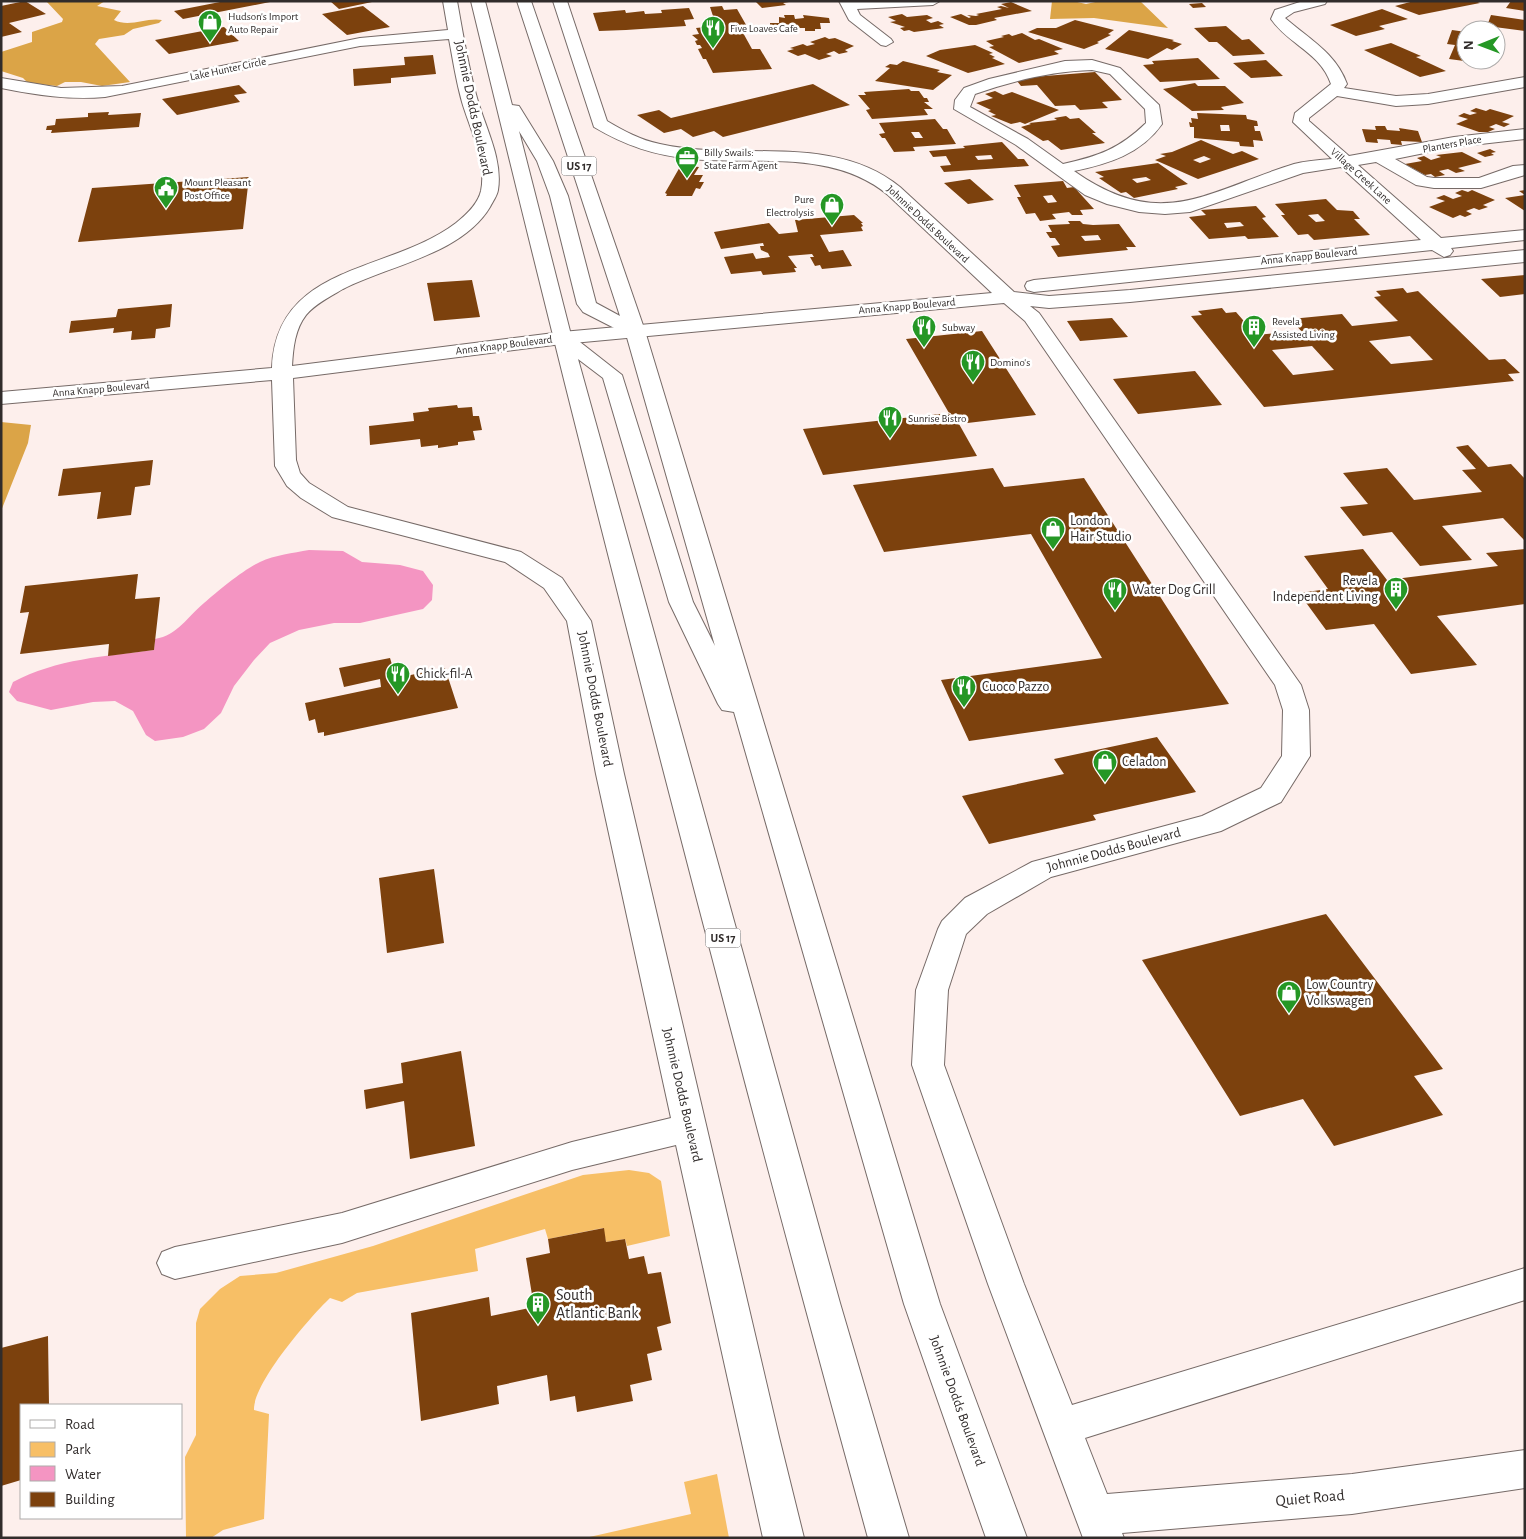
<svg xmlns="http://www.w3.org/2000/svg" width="1526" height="1539" viewBox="0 0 1526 1539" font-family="'Alegreya Sans',sans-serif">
<rect width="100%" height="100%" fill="#fdefec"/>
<path fill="#f7bf66" d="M629,1170L649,1173L661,1181L670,1236L627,1246L625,1239L606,1242L603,1228L548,1239L545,1229L475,1249L478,1271L357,1293L342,1302L330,1298C309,1318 253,1383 254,1410L269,1414L264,1519L223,1530L211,1538H186L185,1457L196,1435V1323L200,1309L220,1289L240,1276L276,1273L373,1246L583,1175Z
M717,1474L729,1538H585L691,1514L684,1482Z"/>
<path fill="#dba447" d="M46,1H105L97,6L121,11L114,20C130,28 146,17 162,20L159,23L133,29L124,35L99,39L95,44L130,82L102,86L81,82H65L57,86L28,83L23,78L1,71V52L32,42V32L62,22L63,19Z
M1052,1H1073L1086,4L1100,1H1140L1168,28L1094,18L1050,19Z
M1,422L31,425L28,443L1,511Z"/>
<path fill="#f495c2" d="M309,550L343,551L362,562L400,565L423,571L433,585L432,600L423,609L360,623H334L299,630L270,643L254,660L234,686L221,713L204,729L183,737L155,741L146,735L133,711L115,701L93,702L51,710L17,701L9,692L13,682C56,659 106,656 154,650L155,639C178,635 187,617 204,603C218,591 244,569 260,562C275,555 293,553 309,550Z"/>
<path fill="#7c410d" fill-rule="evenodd" d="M25,1L46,14L9,23L22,32L1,37V6Z
M225,1L270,2L183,19L174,11Z
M330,1H372V2L339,9Z
M755,1H789V2L783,3L786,5L762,8Z
M1414,1H1475L1480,3L1419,15L1395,6Z
M1511,1H1525V11L1506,8Z
M1011,2L1032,11L994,18L997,20L976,25H969L950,17L961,14L969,18L971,17L967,15L976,16L979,15L976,14L1002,9L997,7L1001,6L1009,8L1001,4Z
M1202,3L1206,7L1193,8L1189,4Z
M363,6L390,27L347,35L322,14Z
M722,6L724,10L737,9L749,30L742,31L752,49H760L772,69L713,73L706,59H703L698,49L702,48L700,45H697L695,41L698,40L692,35L699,34L696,28L715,26L710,21L712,20L710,16H713L710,7Z
M689,8L694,19L684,20L686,26L626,30L599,31L593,13L625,10L626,13L644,11L645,14L662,13L661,10Z
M1382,9L1408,19L1379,26L1385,29L1356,36L1330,25Z
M902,14L907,17L927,15L933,18L926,20L931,23L938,21L944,24L939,25L944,28L914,32L909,30L904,31L900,28L905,27L890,22L896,21L888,17Z
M784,15H794L795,19L804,18L803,15L829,18L830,23H820L821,29H815V31H805V28H795V31L770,28V23H779V17L785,18Z
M1491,15L1525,20V31L1487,26Z
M1075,20L1114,30L1108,34L1111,35L1097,42L1099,43L1084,49L1028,32L1037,28H1056Z
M1226,26L1242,40L1249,39L1265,54L1233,56L1217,42H1209L1194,28Z
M224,27L239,41L169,54L155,40Z
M1129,30L1174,40L1172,41L1182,44L1172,50L1167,48L1148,59L1105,49Z
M1452,30L1466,32V60H1488L1487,64L1449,59L1455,45L1447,44Z
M1022,33L1035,40L1039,39L1063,49L1054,51L1059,54L1019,63L989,47L994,46L986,41L1004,37L1001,36L1009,34L1012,36Z
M825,37L829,39L835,38L854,46L845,50L848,52L839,54L834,51L826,54L832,56L819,60L805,54L798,56L787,51L794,49L790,48L803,44L807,46L815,44L810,42Z
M1391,43L1421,56L1416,57L1446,71L1420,77L1364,50Z
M975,45L993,53L989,54L995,57L992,58L1005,64L968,73L926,56L940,50Z
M433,55L436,74L391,78V83L354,86L353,69L405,65L404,57Z
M1198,58L1220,79L1160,82L1143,65L1154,64L1152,61Z
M1266,60L1283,76L1251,78L1233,63Z
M903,61L940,70L937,72L952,75L933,90L875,81L890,68L885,67L890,64L897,65Z
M1095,72L1122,100L1102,102L1108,108L1080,110L1075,105L1055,106L1037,85L1021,86L1017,81L1022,80L1020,78Z
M1195,83L1198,86H1225L1244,103L1221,107L1224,110L1192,111L1163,89Z
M813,84L850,105L723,137L714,131L693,137L681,129L664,133L637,115L659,110L671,118Z
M239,85L247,93L234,95L240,102L177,115L162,99Z
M909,89L911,91H919L924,98H927L929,102H924L933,109H924L928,115L872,119L866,110L870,109L858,95H866L864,92Z
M995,91L1003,95L1012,92L1059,110L1025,124L1020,122L1011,124L991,116L996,115L988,111L991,110L976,103L993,98L985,94Z
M1476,108L1486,111L1490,109L1514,116L1502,122L1510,124L1504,127L1496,124L1489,127L1495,129L1488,132H1479L1456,124L1468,119L1458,116L1464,113L1470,115L1477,113L1470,111Z
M109,112L108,115L141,113L139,127L51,133L52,130H46L47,126L55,125L56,119L88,117V113Z
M1197,113L1246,115L1247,119L1257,121L1258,126H1254L1255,131H1260L1263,141L1253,140L1254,147L1240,146L1239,142L1194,138V127H1190L1189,122L1192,123L1191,118L1198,119ZM1220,125H1229L1230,131H1221Z
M1066,116L1070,119L1079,118L1096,133H1092L1105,143L1061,150L1048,140L1043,141L1021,127L1031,124L1029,123L1057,120L1054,118Z
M935,119L943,129H947L956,144L913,147L915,151L894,152L885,138H882L879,134L885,133L879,123ZM911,132H919L923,138H915Z
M1375,126H1385L1387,130L1400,131L1399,128L1418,131L1422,142L1401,141L1402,145L1391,144L1390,140L1377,139L1378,143L1366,142L1362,129L1376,130Z
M1201,140L1233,154L1242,151L1259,159L1198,179L1155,160L1166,156L1160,154L1172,152ZM1204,156L1211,159L1200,163L1193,160Z
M1002,142L1018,159H1024L1029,166L944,172L940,166L951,165L946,156L933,157L929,151L965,148L963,146ZM991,155L993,159L978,160L975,156Z
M1490,149L1496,152L1491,153L1494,155L1485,157L1477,153Z
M1462,152L1482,162L1458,168L1465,171L1456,173L1448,169L1439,171L1445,175L1435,177L1431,174L1425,175L1405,164L1422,161L1417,158L1424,156L1431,160L1441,157L1436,155Z
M1158,163L1188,184L1175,187L1178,189L1134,198L1126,192L1121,193L1099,178L1104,177L1095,172ZM1146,177L1151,180L1137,183L1132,179Z
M681,165L699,167L694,175H703L699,182H704L700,189L696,188L692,196H666L667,194L665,193Z
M249,177L243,229L78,242L92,188Z
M970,179L994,200L968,204L944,183Z
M1063,181L1067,188L1074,187L1094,209L1080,210L1083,215H1072L1069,212L1052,214L1056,219L1040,221L1035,213L1026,214L1017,197H1021L1014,185ZM1052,195L1057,202L1048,203L1043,196Z
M1462,190L1468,192L1472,190L1495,200L1483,205L1488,207L1479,210L1474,208L1466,211L1472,214L1465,217L1460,215L1453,218L1429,207L1445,201L1436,198L1444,195L1453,199L1462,196L1455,193Z
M1525,190V211L1505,198L1525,195L1519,191Z
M1326,199L1337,210L1353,211L1360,219H1354L1370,235L1314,240L1308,234L1298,235L1281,215H1285L1275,204ZM1318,214L1325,221L1316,222L1308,215Z
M1256,206L1266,217L1262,218L1279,237L1248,239L1245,236L1209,239L1189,217L1206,215L1201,210ZM1240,222L1244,226L1227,228L1224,223Z
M854,215L863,223H861L863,226L861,227L863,231L820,235L829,252L843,250L852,266L822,269L820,265L815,266L810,257H814L812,254L788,256L797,268H794L796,272L763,275L761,271L731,274L724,257L753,253L756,259L770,257L768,253L761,250L760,246H764L763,243L721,249L714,232L769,223L779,234L798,232L795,220Z
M1068,221H1080L1083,224L1093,225L1119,224L1136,247H1126L1128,250L1058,257L1051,246L1060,245L1055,238H1050L1046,232H1052L1048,225L1070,224ZM1098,235L1101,240L1085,241L1081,236Z
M1525,275V294L1500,297L1481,279Z
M472,280L480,317L434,321L427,283Z
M1403,288L1407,293L1418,291L1489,360L1505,359L1520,373L1508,374L1514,381L1264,407L1191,316L1202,315L1198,311L1222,308L1226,313L1236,312L1256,335L1301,331L1291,319L1342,314L1352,326L1398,321L1374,297L1381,296L1376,291ZM1410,336L1433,360L1391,364L1369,341ZM1312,346L1334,370L1293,375L1272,350Z
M172,304L170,327L156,329L155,338L131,340L132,331L113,333L114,328L69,333L71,321L116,317L118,309Z
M1112,318L1128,337L1080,341L1067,321Z
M982,331L1036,415L959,424L977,456L823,475L803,429L949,413L906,339Z
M1195,371L1222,405L1138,414L1113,379Z
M457,405L458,408L472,407L473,416H479L482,430L473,431L475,440L458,442V445L438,448V445L421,447L420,439L370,445L369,426L414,421L413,413L429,411L428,408Z
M1468,445L1488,467L1511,464L1525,479V541L1503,518L1442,526L1472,560L1420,566L1392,532L1363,536L1340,507L1368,504L1343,473L1387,468L1414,500L1482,492L1462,470L1476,469L1456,447Z
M153,460L150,485L135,487L131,515L97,519L101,492L58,496L63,469Z
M993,468L1004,487L1084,478L1229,704L969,741L941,680L1102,658L1031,534L884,552L853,485Z
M1363,549L1387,580L1498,566L1486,553L1525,549V604L1437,616L1477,665L1411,674L1374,624L1326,630L1299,593L1328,589L1304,556Z
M138,574L135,599L160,597L154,650L108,656L109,644L20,654L29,612L20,613L25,586Z
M390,658L396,678L445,668L458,708L324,736V732L318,733L315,719L309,721L305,703L381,687L380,679L344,687L339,668Z
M1157,737L1196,792L1093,815L1096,820L989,844L962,796L1064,774L1054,759Z
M434,869L444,943L387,953L379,878Z
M1326,914L1443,1069L1414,1076L1443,1115L1334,1146L1303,1099L1240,1116L1142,960Z
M461,1051L475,1146L410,1159L404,1101L366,1109L364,1090L403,1083L401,1063Z
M604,1228L606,1242L625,1239L629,1259L644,1256L648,1274L661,1272L671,1323L657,1327L662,1350L647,1354L652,1380L630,1385L633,1401L577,1412L575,1396L550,1401L547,1375L497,1386L499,1404L421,1421L411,1313L489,1297L491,1316L534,1307L526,1258L550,1253L548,1239Z
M48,1336L49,1405H21V1480L1,1486V1348Z"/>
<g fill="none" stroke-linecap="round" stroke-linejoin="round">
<defs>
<path id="minor" d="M443,1H457C463,34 468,66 477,98C485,127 503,159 498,190C497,196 493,201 490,207C462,254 390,265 343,289C331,296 315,304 306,315C295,329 293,348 292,366L562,332L992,293L888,195C833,149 757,165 691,159C654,155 626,146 594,127L553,1H567L607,121C624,131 640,140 660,144C739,162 832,132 900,187L1014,292L1049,296L1130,290L1525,250V262L1130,302L1049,308L1030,306L1039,313L1301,685L1309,710L1310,756L1281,802L1221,831L1051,877L987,914L966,934L948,990L944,1065L1024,1284L1072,1405L1525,1268V1300L1085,1438L1107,1494L1352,1474L1525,1450V1488L1352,1514L1122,1533L1124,1538H1083L988,1284L912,1065L916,990L938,929L942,921L965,898L1032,862L1202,816L1261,788L1282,756L1283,710L1275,685L1025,321L1004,303L562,344L293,378L296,460L300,473L309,483L348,507L521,552L562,578L591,621L624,774L779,1437L804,1538H763L676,1145L572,1170L342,1243L175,1279L162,1274L157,1263L162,1252L175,1247L342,1213L572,1142L671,1118L596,774L567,621L544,588L505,562L332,517L301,498L287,486L275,466L272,380L1,404V392L272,368C276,263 391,273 456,223C466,215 478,204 481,191C487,162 470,129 462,102C456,81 453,60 449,39L360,46L105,97C69,100 36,95 1,88V78L61,88L122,86L360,38L448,30Z
M839,1H940L933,5L857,9L860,15L891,39L893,42L886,46L881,45L849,20Z
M1303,1H1327L1325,4L1294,12L1285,18C1309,39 1336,53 1347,84L1344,88L1396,96L1428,94L1525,77V87L1428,104L1396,106L1337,96L1309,118V121L1349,156L1454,137L1525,129V139L1454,147L1395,159L1427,177L1434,178H1479L1513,166L1525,165V175L1481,188H1434L1416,185L1376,162L1358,165L1441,238L1525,230V240L1451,248L1453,251L1450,255L1444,257L1432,250L1034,292L1027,290L1025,286L1027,282L1034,280L1421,240L1341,167L1303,173L1190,212L1165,214L1139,212L1107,204L1085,195L1016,145L954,109L955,100L964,88L989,79L1065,61L1092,60L1120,68L1159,105L1162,124C1141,154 1108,164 1074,171C1162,233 1207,191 1294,164C1306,161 1319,160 1332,159L1293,122L1295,113L1331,84C1320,52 1289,45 1271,19L1275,10ZM1092,70L1110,74L1145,109L1146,123C1119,149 1099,156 1063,164L1028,139L970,107L975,94C1012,81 1052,71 1092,70Z"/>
<path id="highway" d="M471,1H485L512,105L519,106L553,161L568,196L596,303L620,316L517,1H531L645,331L940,1304L1027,1538H986L904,1304L734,712L722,710L718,704L669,602L603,378L578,359L840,1303L909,1538H868C728,1028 595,515 471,1ZM519,131L537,161L550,196L577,304L583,312L626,334L715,646L693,602L622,375L571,335Z"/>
</defs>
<use href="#minor" stroke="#766a67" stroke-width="2"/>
<use href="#highway" stroke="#766a67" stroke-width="2"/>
<use href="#minor" fill="#fff" fill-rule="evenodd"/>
<use href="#highway" fill="#fff" fill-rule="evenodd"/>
</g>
<defs>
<symbol id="shop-pin" viewBox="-11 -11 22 30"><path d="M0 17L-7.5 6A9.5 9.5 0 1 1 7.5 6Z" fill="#259725" stroke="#fff"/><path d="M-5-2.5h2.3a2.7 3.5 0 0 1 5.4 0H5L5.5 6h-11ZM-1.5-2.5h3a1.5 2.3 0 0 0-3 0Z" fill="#fff"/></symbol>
<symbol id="restaurant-pin" viewBox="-11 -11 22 30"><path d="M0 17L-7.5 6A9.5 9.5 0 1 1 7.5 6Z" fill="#259725" stroke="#fff"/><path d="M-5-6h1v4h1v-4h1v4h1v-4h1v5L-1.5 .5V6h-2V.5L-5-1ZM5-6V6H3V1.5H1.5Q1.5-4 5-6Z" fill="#fff"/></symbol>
<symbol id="office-pin" viewBox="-11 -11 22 30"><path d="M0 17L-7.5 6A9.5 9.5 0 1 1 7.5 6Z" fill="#259725" stroke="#fff"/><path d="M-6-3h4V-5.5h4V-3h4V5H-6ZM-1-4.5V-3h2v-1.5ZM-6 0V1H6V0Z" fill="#fff"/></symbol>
<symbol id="civic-pin" viewBox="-11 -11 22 30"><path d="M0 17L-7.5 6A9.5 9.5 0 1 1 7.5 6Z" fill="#259725" stroke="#fff"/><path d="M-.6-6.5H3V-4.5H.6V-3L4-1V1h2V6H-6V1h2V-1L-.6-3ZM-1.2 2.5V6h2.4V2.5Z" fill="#fff"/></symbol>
<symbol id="building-pin" viewBox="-11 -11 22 30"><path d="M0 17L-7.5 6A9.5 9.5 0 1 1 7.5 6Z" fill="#259725" stroke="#fff"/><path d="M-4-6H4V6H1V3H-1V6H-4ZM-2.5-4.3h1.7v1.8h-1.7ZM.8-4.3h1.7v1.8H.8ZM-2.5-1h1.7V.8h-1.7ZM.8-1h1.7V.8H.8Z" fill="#fff"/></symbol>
</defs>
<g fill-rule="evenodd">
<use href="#shop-pin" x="196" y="8" width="28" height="38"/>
<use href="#restaurant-pin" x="699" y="14" width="28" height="38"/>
<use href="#office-pin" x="673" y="144" width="28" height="38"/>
<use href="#civic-pin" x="152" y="174" width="28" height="38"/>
<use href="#shop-pin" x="818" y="191" width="28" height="38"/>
<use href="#restaurant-pin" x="910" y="313" width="28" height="38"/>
<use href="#building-pin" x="1240" y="313" width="28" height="38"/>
<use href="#restaurant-pin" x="959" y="348" width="28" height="38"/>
<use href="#restaurant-pin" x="876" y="404" width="28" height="38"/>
<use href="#shop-pin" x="1039" y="515" width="28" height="38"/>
<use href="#building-pin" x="1382" y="575" width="28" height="38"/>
<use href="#restaurant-pin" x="1101" y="576" width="28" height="38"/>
<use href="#restaurant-pin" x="384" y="660" width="28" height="38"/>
<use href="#restaurant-pin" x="950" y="673" width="28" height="38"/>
<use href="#shop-pin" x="1091" y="748" width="28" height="38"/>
<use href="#shop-pin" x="1275" y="979" width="28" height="38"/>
<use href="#building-pin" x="524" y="1290" width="28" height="38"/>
</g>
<g text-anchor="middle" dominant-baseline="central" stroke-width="5" stroke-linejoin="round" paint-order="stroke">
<g font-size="11" fill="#312c2b" stroke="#fff" text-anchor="start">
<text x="228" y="16">Hudson's Import<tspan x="228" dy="13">Auto Repair</tspan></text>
<text x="730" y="28">Five Loaves Cafe</text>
<text x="704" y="152">Billy Swails:<tspan x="704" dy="13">State Farm Agent</tspan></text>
<text x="184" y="182">Mount Pleasant<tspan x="184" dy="13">Post Office</tspan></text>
<text x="814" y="199" text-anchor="end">Pure<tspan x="814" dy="13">Electrolysis</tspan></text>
<text x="1272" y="321">Revela<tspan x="1272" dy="13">Assisted Living</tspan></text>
<text x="942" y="327">Subway</text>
<text x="990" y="362">Domino's</text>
<text x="908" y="418">Sunrise Bistro</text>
</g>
<g font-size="11" fill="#312c2b" stroke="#fff">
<text transform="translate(228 69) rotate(-12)">Lake Hunter Circle</text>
<text transform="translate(1452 144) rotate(-10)">Planters Place</text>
<text transform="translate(1361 176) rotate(42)">Village Creek Lane</text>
<text transform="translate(928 224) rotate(43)">Johnnie Dodds Boulevard</text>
<text transform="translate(1309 256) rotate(-6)">Anna Knapp Boulevard</text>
<text transform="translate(907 306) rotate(-5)">Anna Knapp Boulevard</text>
<text transform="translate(504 345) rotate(-7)">Anna Knapp Boulevard</text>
<text transform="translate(101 389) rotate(-5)">Anna Knapp Boulevard</text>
</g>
<g fill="#fff" stroke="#6f6b6b" stroke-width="1">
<rect x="561.5" y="156.5" width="35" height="19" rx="4"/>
<rect x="705.5" y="928.5" width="35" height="19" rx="4"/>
</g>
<g font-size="12" font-weight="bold" fill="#312c2b">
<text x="579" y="166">US 17</text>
<text x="723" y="938">US 17</text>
</g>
<g font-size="14" fill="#312c2b" stroke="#fff">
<text transform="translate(473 108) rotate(78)">Johnnie Dodds Boulevard</text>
<text transform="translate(595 699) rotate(79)">Johnnie Dodds Boulevard</text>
<text transform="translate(1114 850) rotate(-15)">Johnnie Dodds Boulevard</text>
<text transform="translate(682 1095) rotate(77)">Johnnie Dodds Boulevard</text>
<text transform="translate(957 1401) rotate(70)">Johnnie Dodds Boulevard</text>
</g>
<g font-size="14" fill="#312c2b" stroke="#fff" text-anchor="start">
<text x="1070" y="521">London<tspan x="1070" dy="16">Hair Studio</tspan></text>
<text x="1378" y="581" text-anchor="end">Revela<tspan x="1378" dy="16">Independent Living</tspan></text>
<text x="1132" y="590">Water Dog Grill</text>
<text x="416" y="674">Chick-fil-A</text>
<text x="982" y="687">Cuoco Pazzo</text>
<text x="1122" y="762">Celadon</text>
<text x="1306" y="985">Low Country<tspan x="1306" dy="16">Volkswagen</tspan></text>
</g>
<g font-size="16" fill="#312c2b" stroke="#fff" text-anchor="start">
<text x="556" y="1295">South<tspan x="556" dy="18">Atlantic Bank</tspan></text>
</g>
<g font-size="16" fill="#312c2b" stroke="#fff">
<text transform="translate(1310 1498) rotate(-5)">Quiet Road</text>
</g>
</g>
<rect width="1526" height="1539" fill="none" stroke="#312c2b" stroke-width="5"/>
<rect x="20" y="1404" width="162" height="115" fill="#ffffff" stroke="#adabaa"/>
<rect x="30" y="1420" width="25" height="8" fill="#ffffff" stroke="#adabaa"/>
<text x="65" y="1429" font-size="15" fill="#312c2b">Road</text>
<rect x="30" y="1442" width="25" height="15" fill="#f7bf66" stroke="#adabaa"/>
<text x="65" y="1454" font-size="15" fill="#312c2b">Park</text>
<rect x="30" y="1466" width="25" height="15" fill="#f495c2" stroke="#adabaa"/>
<text x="65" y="1479" font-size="15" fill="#312c2b">Water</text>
<rect x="30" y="1492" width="25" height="15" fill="#7c410d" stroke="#adabaa"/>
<text x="65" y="1504" font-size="15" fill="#312c2b">Building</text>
<g transform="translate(1481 45) rotate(269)"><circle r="24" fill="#ffffff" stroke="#adabaa"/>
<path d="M0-4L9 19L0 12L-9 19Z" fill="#259725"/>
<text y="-8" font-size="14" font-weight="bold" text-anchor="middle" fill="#312c2b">N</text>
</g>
</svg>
